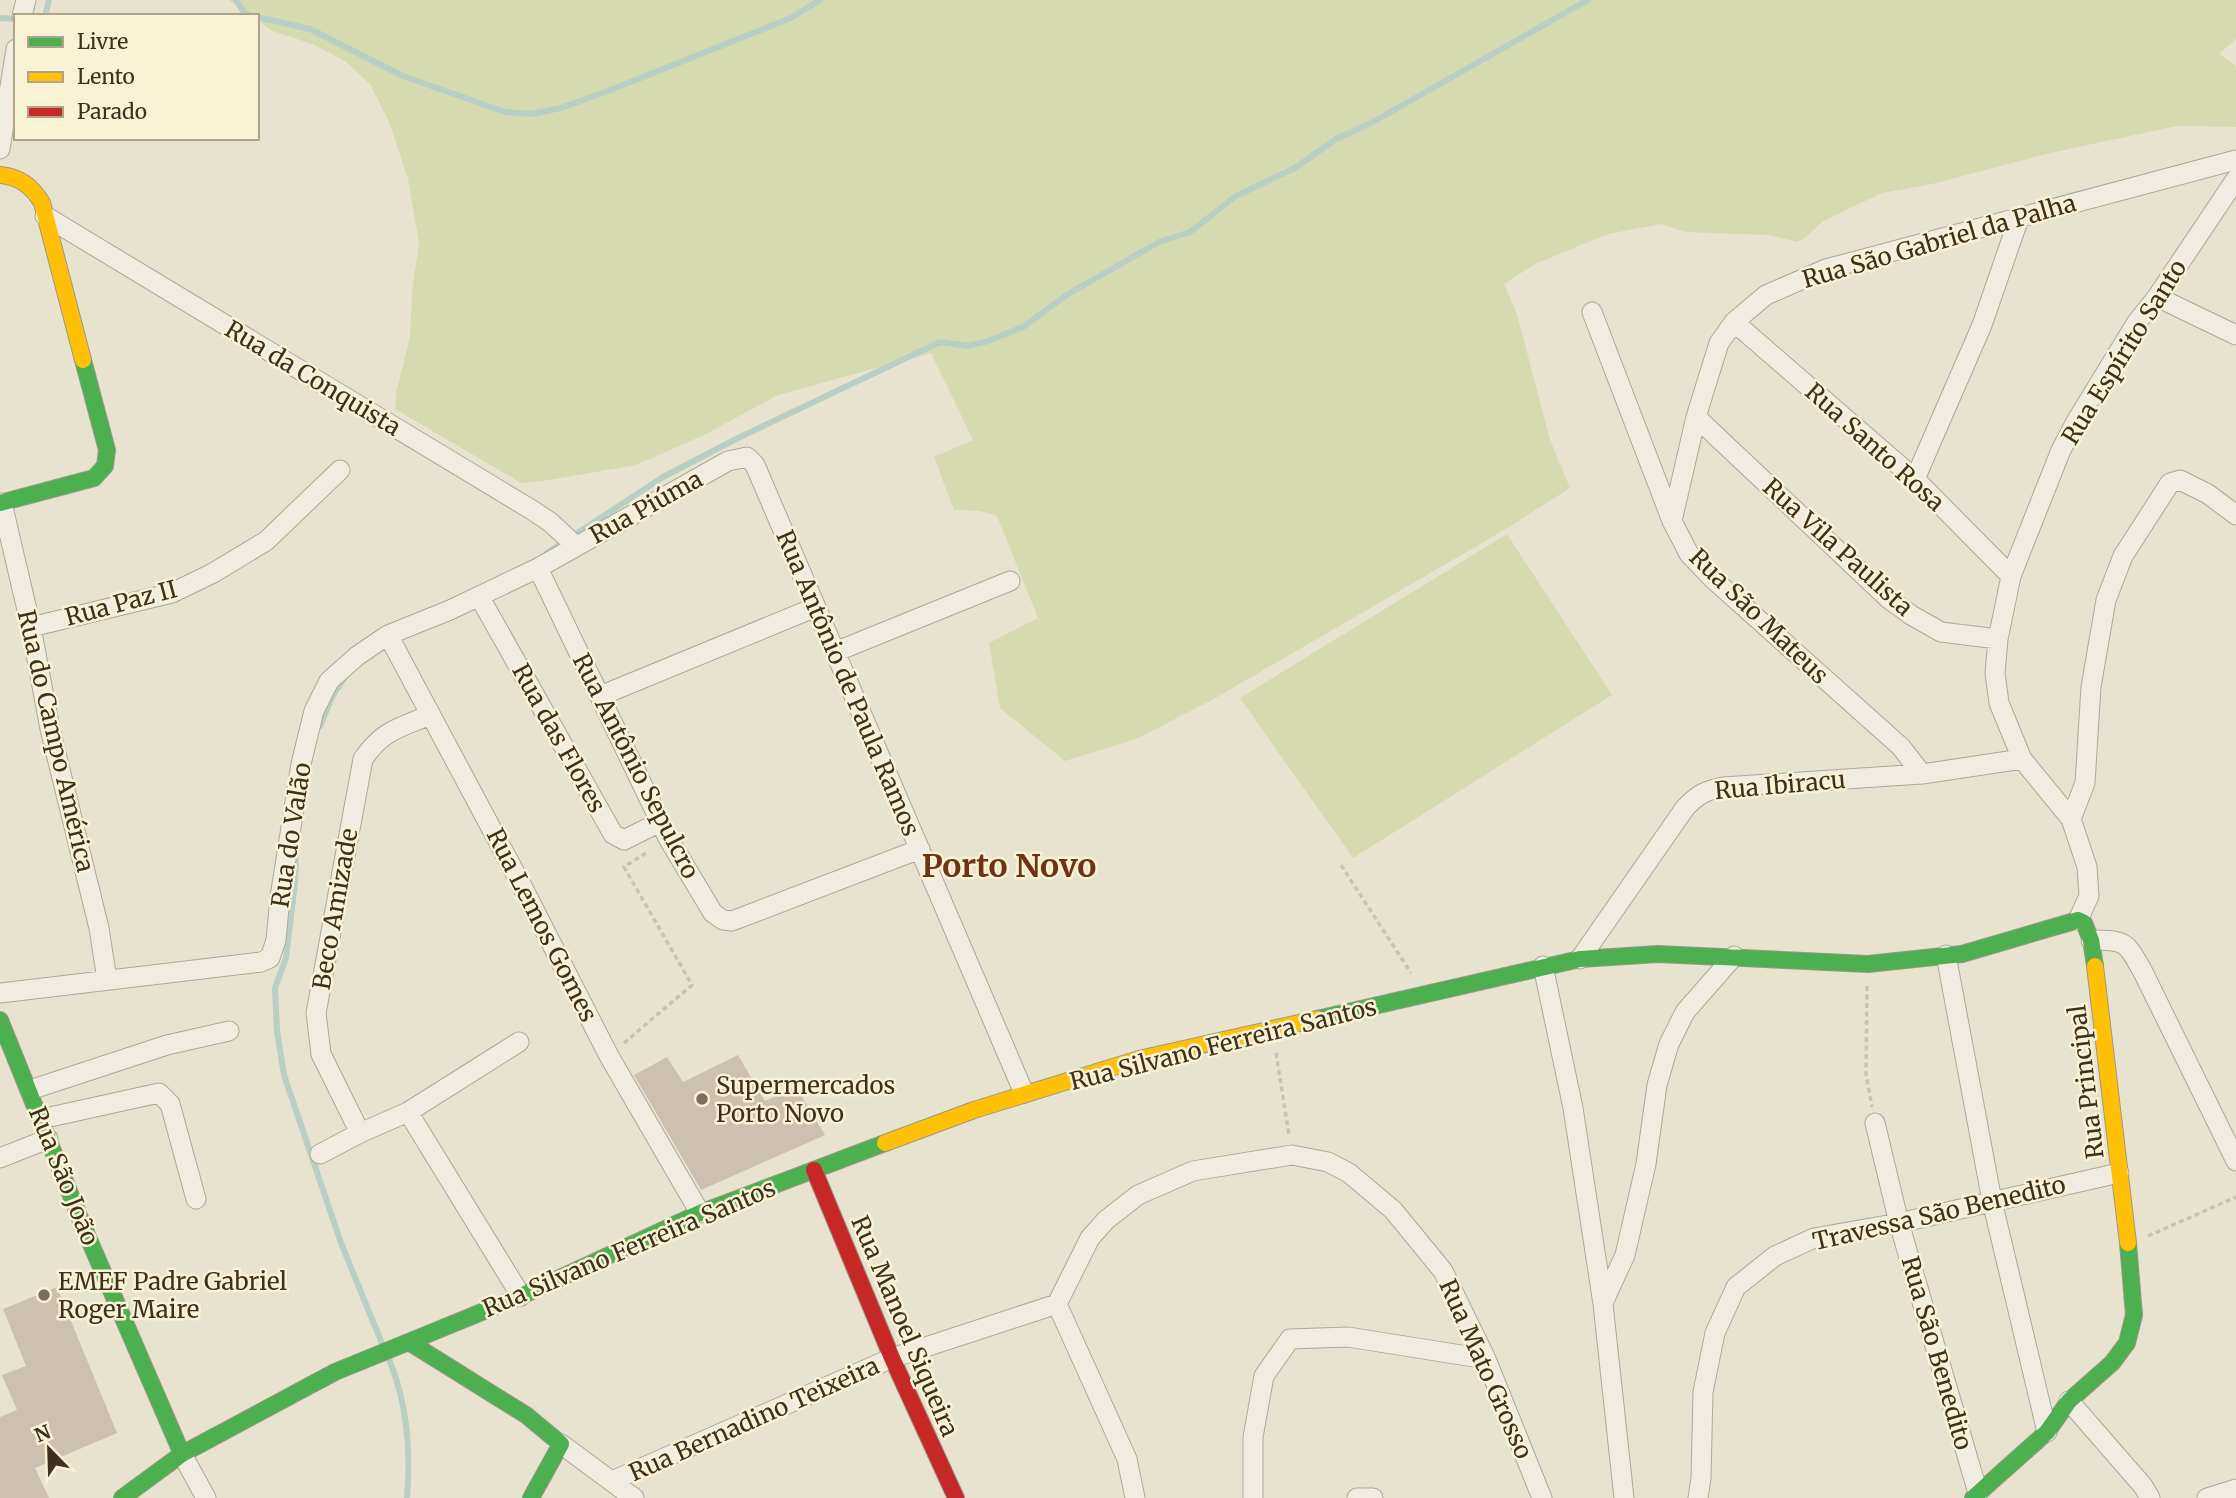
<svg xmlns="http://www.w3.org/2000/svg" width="2236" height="1498" viewBox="0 0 2236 1498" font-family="Merriweather,serif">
<rect width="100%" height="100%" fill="#e8e3ce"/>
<path fill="#d5dab0" d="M229,0H2236V39L2219,54L2236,66V127L2177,126L2050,153L1932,184L1882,193L1823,221L1805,238L1797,242L1769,235L1685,232L1661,224L1608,234L1535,264L1504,284L1517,314L1550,440L1570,488L1506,529L1212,700L1136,739L1065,761L1000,708L989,643L1038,618L997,516L980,511L954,510L934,457L973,440L931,353L778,395L706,434L636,465L543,481L521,483L395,409L396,393L410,337L412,292L419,243L408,179L390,124L370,84L345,61L312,44L270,30L257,20V16H251Z
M1507,534L1612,695L1353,858L1240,698Z"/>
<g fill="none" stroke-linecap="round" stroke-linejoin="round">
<path stroke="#bacec4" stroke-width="6" d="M236,0L243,11L250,16
M45,16L49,0
M257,17L310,29L403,76L505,112L531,114L561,108L608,91L791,18L820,0
M0,18L16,19
M547,553L663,477L740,437L940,342L968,346L988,341L1023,327L1068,294L1159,242L1190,232L1236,196L1295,168L1336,139L1371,123L1588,0
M320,726L333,695L343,680
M296,853L295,882L286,958L275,988L277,1031L284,1075L341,1243L383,1346
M389,1359C407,1403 411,1451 407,1498"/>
</g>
<path fill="#ccc1af" d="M738,1055L765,1101L796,1087L825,1135L701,1190L634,1075L667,1057L683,1082Z
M57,1287L117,1433L35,1468L49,1498H0V1417L17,1410L2,1375L26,1366L3,1309Z"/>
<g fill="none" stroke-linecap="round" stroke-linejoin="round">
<defs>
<path id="street" d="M22,16L26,0
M0,149L16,49
M45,216L532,510L550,522L576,546
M2157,297L2236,335
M1592,312L1672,521L1689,554L1713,579L1901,747L1922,774
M1734,322L1915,479L2011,576
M1696,417L1889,599L1911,615L1941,632L1998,639
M1915,479L1982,325L2019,218
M2,503L31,627L50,729L99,928L107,980
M1672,521L1696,417L1719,343L1734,322L1766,295L1826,269L2236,160
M538,568L668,838L713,913L723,920L732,921L920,849
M479,596L613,834L624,840L660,822
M31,627L172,593L213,573L266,541L340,470
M388,635L521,884L609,1056L700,1213
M835,652L1010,581
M600,696L816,607
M2071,819L2085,783L2091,687L2106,600L2123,556L2170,483L2180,480L2208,494L2236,515
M2078,920L2089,896L2087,867L2071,819L2022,759L1999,703L1995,673L1998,639L2011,576L2061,450L2077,420L2137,322L2157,297L2236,179
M2091,940C2127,940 2126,942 2143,972L2236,1161
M1946,955L1992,1201L2047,1432
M1580,959L1685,808C1697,795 1706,790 1723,787L1922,774L2022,759
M1543,966L1573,1108L1603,1304L1624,1498
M0,993L261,962L270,958L276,940L280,897L301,764L314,711L329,681L357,656L388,635L450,610L538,568L728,461L747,457L755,465L1024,1093
M30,1090L167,1045L229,1031
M408,1112L521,1296
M41,1119L159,1093L170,1104L196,1199
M1875,1123L1899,1223L1978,1493
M360,1133L321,1054L316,1013L363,759C383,730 399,728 430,715
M320,1154L360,1133L408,1112L519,1042
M0,1158L48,1139
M1603,1303L1625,1255L1646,1164L1657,1085L1669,1044L1685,1012L1734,956
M2069,1401L2143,1486L2150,1498
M561,1444L634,1498
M182,1454L206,1498
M612,1481L892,1358L1057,1304
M1135,1498L1127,1459L1057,1304L1090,1238L1106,1220L1138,1195L1193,1171L1292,1155L1328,1162L1349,1173L1393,1210L1443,1271L1486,1359L1542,1498
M1253,1498V1437L1264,1376L1290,1339L1348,1337L1486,1359
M1357,1498H1373
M1698,1498L1701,1478L1703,1392L1715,1333L1736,1287L1775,1256L1814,1238L1899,1223L2119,1173
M2207,1498L2236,1489"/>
<path id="fast" d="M0,503L94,478L105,466L107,450L83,360
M1317,1019L1580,959L1658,954L1868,964L1962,954L2078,920L2084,923L2091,940L2095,966
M0,1020L84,1228L182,1454
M409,1342L526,1415L561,1444L531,1498
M122,1498L182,1454L335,1372L521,1296L700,1213L885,1143
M1973,1498L2047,1432L2069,1401L2112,1363L2127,1343L2134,1315L2128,1243"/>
<path id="slow" d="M0,175C20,177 32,186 42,203L83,360
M2095,966L2128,1243
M885,1143L974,1110L1139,1059L1317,1019"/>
<path id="jam" d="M814,1170L892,1358L956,1498"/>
</defs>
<use href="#street" stroke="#ada797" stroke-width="21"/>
<use href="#fast" stroke="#9d9787" stroke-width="18"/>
<use href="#slow" stroke="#9d9787" stroke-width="18"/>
<use href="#jam" stroke="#9d9787" stroke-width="18"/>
<path stroke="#c8c3b7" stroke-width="3.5" stroke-dasharray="5 3.5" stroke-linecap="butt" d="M1341,865L1411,973
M1867,986L1866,1074L1872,1107
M624,1043L692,985L624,867L646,853
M1276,1053L1289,1135
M2148,1236L2236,1197"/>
<use href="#street" stroke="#f0ece1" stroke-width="19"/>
<use href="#fast" stroke="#4caf50" stroke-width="16"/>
<use href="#slow" stroke="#ffc107" stroke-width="16"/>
<use href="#jam" stroke="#c62828" stroke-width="16"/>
</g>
<g fill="#7a6f5c" stroke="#f9f2d5" stroke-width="2.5">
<circle cx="702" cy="1099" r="7"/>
<circle cx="44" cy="1295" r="7"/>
</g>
<g text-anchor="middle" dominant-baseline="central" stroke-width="5" stroke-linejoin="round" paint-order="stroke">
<g font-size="24" fill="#3e301e" stroke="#f9f2d5">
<text transform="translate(1939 241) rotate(-16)">Rua São Gabriel da Palha</text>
<text transform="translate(2124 352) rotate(-58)">Rua Espírito Santo</text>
<text transform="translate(313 378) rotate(31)">Rua da Conquista</text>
<text transform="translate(1875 447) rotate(42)">Rua Santo Rosa</text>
<text transform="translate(646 507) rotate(-29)">Rua Piúma</text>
<text transform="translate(1838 547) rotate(42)">Rua Vila Paulista</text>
<text transform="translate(121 603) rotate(-15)">Rua Paz II</text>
<text transform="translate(1759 616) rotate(44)">Rua São Mateus</text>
<text transform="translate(848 683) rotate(67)">Rua Antônio de Paula Ramos</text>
<text transform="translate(559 738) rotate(61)">Rua das Flores</text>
<text transform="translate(56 741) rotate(77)">Rua do Campo América</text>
<text transform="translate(636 766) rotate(63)">Rua Antônio Sepulcro</text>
<text transform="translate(1780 785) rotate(-5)">Rua Ibiracu</text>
<text transform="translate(291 835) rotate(-81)">Rua do Valão</text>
<text transform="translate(335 909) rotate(-80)">Beco Amizade</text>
<text transform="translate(542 925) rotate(63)">Rua Lemos Gomes</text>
<text transform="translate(1223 1044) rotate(-14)">Rua Silvano Ferreira Santos</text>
<text transform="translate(2086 1082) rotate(-97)">Rua Principal</text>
<text transform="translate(64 1176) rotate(68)">Rua São João</text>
<text transform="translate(1939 1213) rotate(-13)">Travessa São Benedito</text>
<text transform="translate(629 1248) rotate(-23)">Rua Silvano Ferreira Santos</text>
<text transform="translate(905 1326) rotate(67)">Rua Manoel Siqueira</text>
<text transform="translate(1937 1353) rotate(74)">Rua São Benedito</text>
<text transform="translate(1486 1369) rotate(66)">Rua Mato Grosso</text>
<text transform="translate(754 1419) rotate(-24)">Rua Bernadino Teixeira</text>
</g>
<g font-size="24" fill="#3e301e" stroke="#f9f2d5" text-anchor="start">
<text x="716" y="1085">Supermercados<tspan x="716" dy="28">Porto Novo</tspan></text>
<text x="58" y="1281">EMEF Padre Gabriel<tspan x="58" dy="28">Roger Maire</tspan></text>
</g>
<g font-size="32" font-weight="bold" fill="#6f3219" stroke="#f9f2d5">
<text x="1009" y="866">Porto Novo</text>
</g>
</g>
<rect x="14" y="14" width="245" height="126" fill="#f9f2d5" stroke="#aea48c" stroke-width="2"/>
<rect x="28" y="37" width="35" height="10" fill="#4caf50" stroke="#aea48c" stroke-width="2"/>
<text x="77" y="49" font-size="21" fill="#3e301e">Livre</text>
<rect x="28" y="72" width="35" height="10" fill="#ffc107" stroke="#aea48c" stroke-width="2"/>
<text x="77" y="84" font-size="21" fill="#3e301e">Lento</text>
<rect x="28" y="107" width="35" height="10" fill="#c62828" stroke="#aea48c" stroke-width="2"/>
<text x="77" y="119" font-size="21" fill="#3e301e">Parado</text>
<g transform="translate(49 1449) rotate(337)" stroke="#f9f2d5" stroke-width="5" paint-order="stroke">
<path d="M0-5L12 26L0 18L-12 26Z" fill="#3e301e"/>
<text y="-10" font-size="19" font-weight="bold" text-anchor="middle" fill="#3e301e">N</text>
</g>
</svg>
